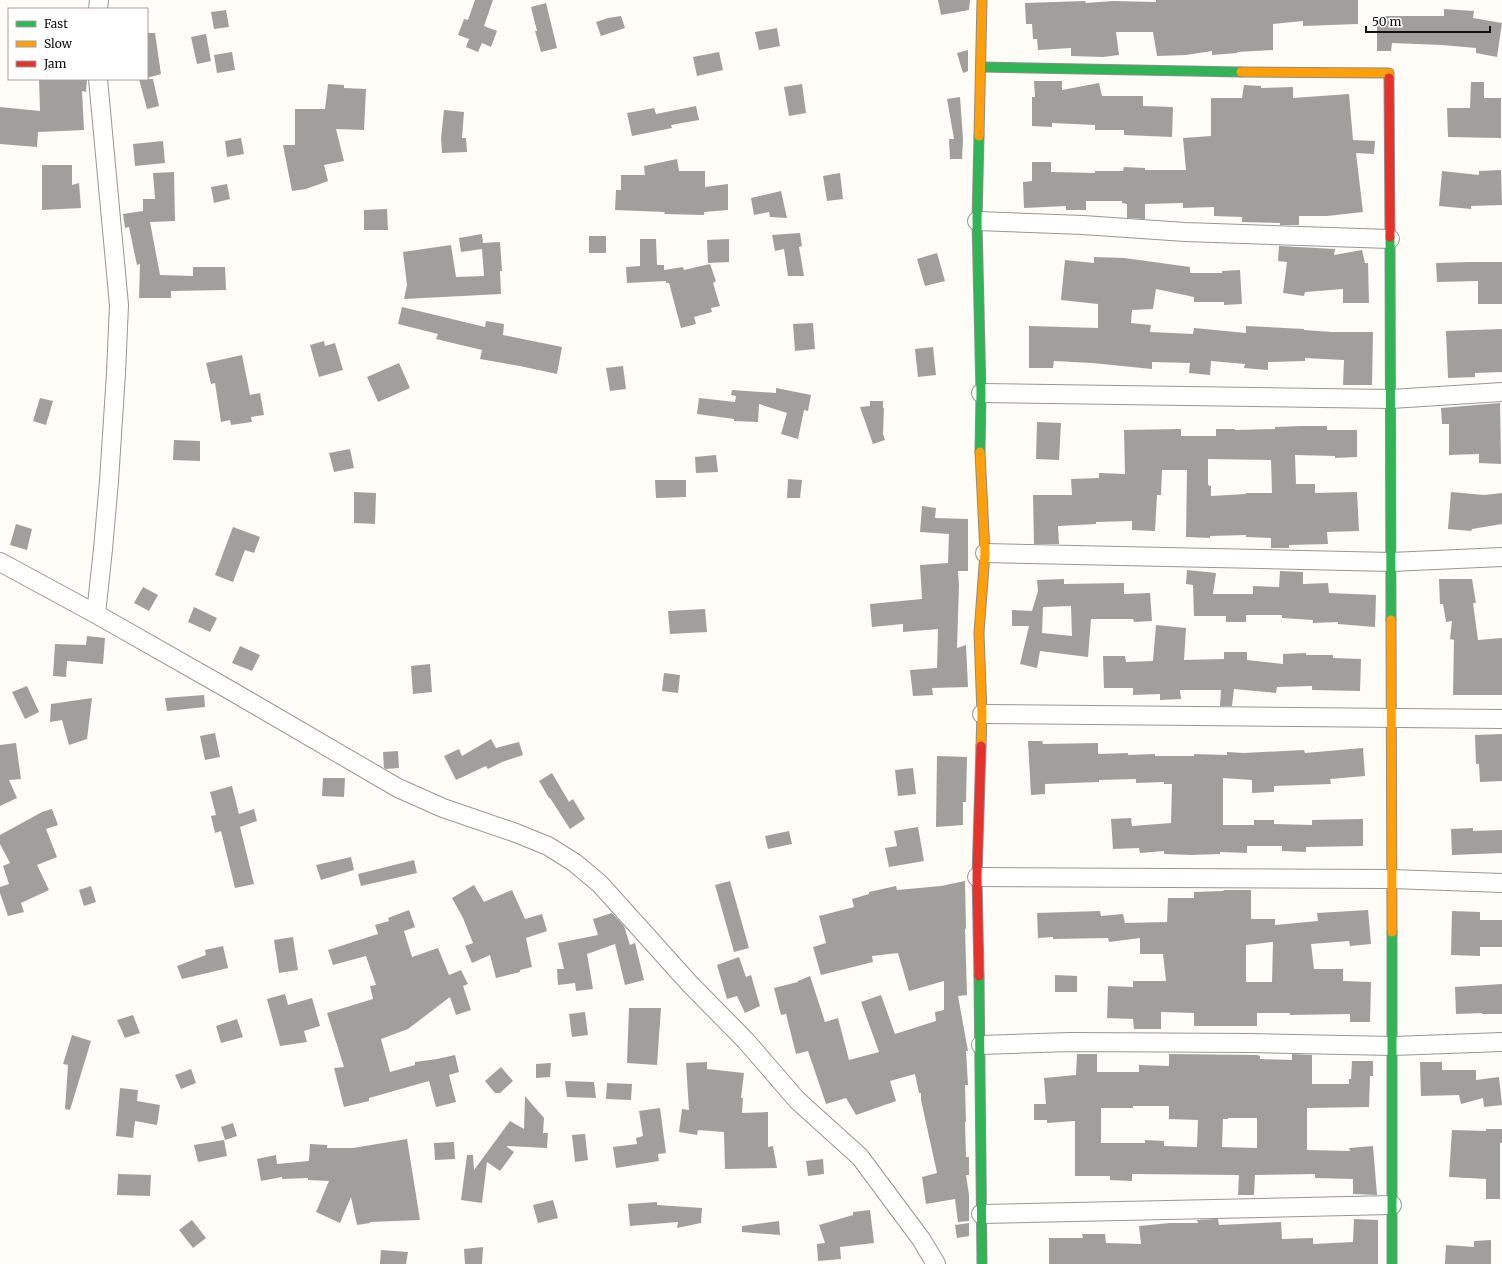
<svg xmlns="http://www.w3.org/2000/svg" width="1502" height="1264" viewBox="0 0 1502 1264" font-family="Merriweather,serif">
<rect width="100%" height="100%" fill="#fdfcf7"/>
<path fill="#a19f9c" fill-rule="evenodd" d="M475,0H493L484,26L497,31L491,47L482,43L478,52L466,47L469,39L458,35L464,19L468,20Z
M938,0H970L969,10L941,15Z
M1156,0H1358V24L1303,26V21L1273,24V50L1237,52L1238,53L1212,55V51L1186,55L1157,56L1153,32H1116L1119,55L1103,57L1071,56V48L1038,50L1037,39H1033L1032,24H1026L1025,3L1085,1L1086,3L1113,1L1156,2Z
M546,3L557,48L541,52L535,31H537L531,7Z
M1444,9L1474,11L1473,18L1502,23L1497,57L1476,53V48L1442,45L1392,43L1391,51H1377V16H1444Z
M226,10L229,27L214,29L211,12Z
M621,16L625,28L601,36L596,22L608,18Z
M777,28L780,46L759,50L755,32Z
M147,33H155L161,74L147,78Z
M206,34L211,61L197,64L191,37Z
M968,50V71L963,73L957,53Z
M232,52L235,70L217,73L214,55Z
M719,52L723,70L697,76L693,57Z
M39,79H87L86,92L82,91L84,130L38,132L37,147L0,144V107L40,111Z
M139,79H153L159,106L147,109Z
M1034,81H1062V90L1099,83L1102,96H1143V106L1173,107L1172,137L1124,135V130H1095V125L1052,123V127L1032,126V97H1035Z
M1471,82H1484V98H1501V138L1448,137L1447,108H1470Z
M328,84L344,85V88L366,89L364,130L336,129L344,161L324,165L328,181L306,189L292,191L283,145H295V109H325Z
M802,84L806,113L789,116L784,87Z
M1244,85L1261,86V88L1293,87V98L1349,94L1353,140L1375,141L1374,154L1356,153L1363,212L1327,216H1299V225H1280V223L1242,222V217L1214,216V207L1183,208V203L1145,204V219L1127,218V204L1122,203V201H1086V210H1066V206L1024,208L1023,182L1032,181V162H1051V172L1095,173V171H1123L1124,167L1145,168V170H1186L1183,138L1211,136V98H1242Z
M960,97L963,139L962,159H950L949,139H954L947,99Z
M696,106L699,120L671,125L672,128L632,136L627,113L654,108L656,114Z
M444,110L464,112L462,138H466L467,152L442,153L441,138Z
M241,138L244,154L227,157L225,141Z
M163,141L165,163L135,166L133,144Z
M677,159L679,171H705V187L728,184V210L704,212V215L664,214L665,212L615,210L616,190H621V175H645L644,166Z
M42,165H72V185L79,183L81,208L42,210Z
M1501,170L1502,205L1471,206V209L1439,206L1442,171L1479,175V171Z
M174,172L175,221L150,222L160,275L193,276V267H225L226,290L171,291V298H139L140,264L137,265L129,227L125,228L123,214L143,211V199H155L153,173Z
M840,173L843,199L827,201L823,176Z
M227,184L230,199L214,203L211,187Z
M781,191L787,218L770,217L769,212L754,215L751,198Z
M387,209L388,230H364V210Z
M800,233L802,246L799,247L804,276H788L784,249L775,251L772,235Z
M482,234L483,243L500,242L502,271H500L501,294L404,299L407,285L403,252L451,245L456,277L484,276L482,249L461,252L459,238Z
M589,236H606V253H589Z
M640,239H656L657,265H664V270L683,267L684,270L710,264L716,281L713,283L720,306L711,308L712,312L694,317L696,324L681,328L669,283H666V281L627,283L626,267L640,266Z
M729,239V262L708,263L707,240Z
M1279,246L1335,249L1334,255L1362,250L1365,263H1368L1369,303H1343V289L1305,292L1304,296L1283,293L1287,262L1278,261Z
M937,253L945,281L925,286L917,259Z
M1094,257L1124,258L1190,267V273H1222V271L1240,270L1242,304L1224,305V302H1194V297L1156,289L1153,309L1132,310L1131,323L1151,325L1150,332L1193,334L1194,328L1246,333V326L1304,329V330L1332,332H1373L1372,385H1343L1344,360L1305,358V361L1268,362V370L1244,368L1245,364L1211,361L1210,375L1189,373L1190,363L1152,362V369L1092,363L1054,361L1053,368H1029V326L1098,328V304L1061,300L1065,260L1094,263Z
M1470,262H1502V304H1478V281L1437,282L1436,263Z
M402,307L485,327L486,321L504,324L503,335L562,347L557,374L520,366L480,359L482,350L436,339L438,334L398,324Z
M813,323L815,349L795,351L793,324Z
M1502,329V372L1475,373V377L1448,378L1446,331Z
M324,341L325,346L335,343L343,370L319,377L310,345Z
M933,347L936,375L918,377L915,349Z
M242,355L250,395L260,393L264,415L251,417L252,422L231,425L230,420L221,422L215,383L211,384L206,363Z
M399,363L410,388L378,402L367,377Z
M623,366L626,389L610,391L606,368Z
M776,388L811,395L808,411L804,410L798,439L781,434L787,413L759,404L758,422L734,421V419L697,414L699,398L735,402L736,396L731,395L732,390L776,393Z
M40,398L53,401L46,425L33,421Z
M870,401H883V408H884L883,434L885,440L873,444L860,407L870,406Z
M1500,403L1501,464L1479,463V454L1449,455V424H1442L1441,408Z
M1037,422L1061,423L1059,460L1036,459Z
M1301,426H1327V430H1357V457L1335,458V456L1295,455L1296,484H1315V493L1357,492L1359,531L1327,532L1328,544L1289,545V548H1271V538L1246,537V535L1210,536V538L1186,537L1187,470H1162L1161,495H1157L1155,531L1132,530V521L1096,522V524L1058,526L1059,544H1034L1033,495H1072L1071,479L1099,478V473L1125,474L1124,430L1181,429V436H1216V429H1235V430L1275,429V427ZM1208,459L1271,460L1272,493H1246V494L1211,496V486L1208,485Z
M174,440L200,441V461L173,460Z
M350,449L354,468L334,472L329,453Z
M716,455L718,472L696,473L695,457Z
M788,479L802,480L800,498H787Z
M655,480H686V497L656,498Z
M354,492L376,493L375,524L354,523Z
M1451,492L1484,495L1502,493V524L1472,529L1471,531L1448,529Z
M922,506L936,508L935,518L968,519V571H958L959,585L957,648L966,645L968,687L932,688L933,695L913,696L910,670L937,668L938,629L903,632V624L872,627L870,604L922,599L920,565L948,563L949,534L920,532Z
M16,524L32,529L27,550L10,545Z
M233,527L260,537L254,553L245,550L233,582L215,575Z
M1187,570L1216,573L1213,594H1253V586L1279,587L1280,571L1303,572V584L1328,583L1329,593L1376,595L1375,627L1338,624V622L1313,623V620L1282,618V615H1246V622H1226V616H1194L1193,585L1186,584Z
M1064,579V584L1124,583V594L1150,593L1152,621L1134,622L1133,619H1091L1088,657L1040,651L1037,668L1020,664L1029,626H1012V610L1032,611L1038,591L1037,580ZM1071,606L1072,636L1042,633L1043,607Z
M1439,579H1472L1476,603H1473L1478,640L1502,638V695H1453L1454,640L1450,639L1452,621L1446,622L1443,604H1440Z
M143,587L158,595L149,611L134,603Z
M194,607L217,618L210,632L188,622Z
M705,609L707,632L670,634L668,611Z
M1156,625L1186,628L1184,660L1224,659V652H1247V660L1283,664V654L1306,653V655H1333V658L1361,659L1360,691L1312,690V686L1277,687L1276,693L1234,689L1232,706H1220L1221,690H1180L1181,699L1160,700V694L1133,695V688H1104L1103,656H1125L1126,662L1153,661Z
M87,636L105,638L103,664L67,661L66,677L53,676L55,644L86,645Z
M240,646L260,655L252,671L232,663Z
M430,664L432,692L413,694L411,666Z
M664,673L680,675L678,693L662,691Z
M27,686L39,712L25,719L12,692Z
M204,695L205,707L167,711L165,698Z
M92,698L87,739L69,745L62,720L50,722L51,704Z
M215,733L220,757L205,760L200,736Z
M1502,734V781L1480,782L1479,764H1476L1475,735Z
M491,739L496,748L519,742L523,755L502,762L488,769L486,766L456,780L444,756L459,749L462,756Z
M1028,741H1042L1043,744L1098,743V754L1128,753V755L1155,754V756H1194V754L1227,755V752L1244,753L1304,750L1305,753L1363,748L1365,776L1330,779L1331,784L1274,786V792L1252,793V780L1223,778V825H1254V820H1274V824L1312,825V820L1363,819V846L1306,847V852L1282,851V846H1247V853L1220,852V854L1191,855L1164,854V851L1140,853L1139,848L1113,849L1111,819L1131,818L1132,826L1171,823L1172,784H1164V782L1136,783V779L1099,780V782L1045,784V794L1031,795Z
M16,743L21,779L9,780L17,798L0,806V745Z
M398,751L399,768L386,769L384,768L383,752Z
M937,756L967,757L966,802H963V825L936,827Z
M913,768L916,794L898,796L895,770Z
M552,773L569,802L573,799L585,819L570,829L550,798H549L539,781Z
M323,778H345L344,797L322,796Z
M232,786L239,814L254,809L257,821L240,827L254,884L235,888L221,831L215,833L211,816L216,815L210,792Z
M52,809L58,825L46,829L57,857L37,865L49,890L21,903L24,912L8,916L0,893V887L9,884L3,866L10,863L0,844V835L42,812Z
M918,827L924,861L889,867L885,848L897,846L894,831Z
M1473,828V831L1502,830V853L1452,855L1451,829Z
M789,831L792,844L768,849L765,836Z
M351,857L354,870L321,880L316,865Z
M414,860L417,873L361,886L358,874Z
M730,881L749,948L734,952L715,885Z
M965,881L966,929H965L967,995L958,996L968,1051H966L968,1085H965L966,1122H965L966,1157H969V1175H966L969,1195V1221L958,1222L955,1199L926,1204L922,1177L937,1173L921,1100V1093H919L915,1074L890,1081L896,1101L856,1115L846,1098L826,1104L808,1051L796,1054L786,1014L781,1015L774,988L798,982V981L810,976L825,1022L838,1018L849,1060L879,1052L861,1002L881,995L895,1034L936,1021L935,1012L944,1010V981L909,991L898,953L872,956L873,962L821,975L813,947L826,943L819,916L854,907L852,899L869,894V892L896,886L897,890L941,886Z
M474,885L484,902L512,890L525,919L542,914L547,931L526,938L532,967L520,970V972L496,978L490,955L472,963L465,946L473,943L463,918L452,898Z
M91,886L96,902L84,906L79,890Z
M1224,890H1251V919H1275V925L1318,921L1317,913L1368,910L1371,944L1350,946L1349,941L1311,944L1314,969H1343V981L1371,982L1370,1022H1350V1014L1290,1015V1013H1257V1026H1194V1013L1161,1012V1029H1134L1133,1019L1107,1018L1108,986L1133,987V981H1166L1163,954H1140V938L1109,942L1108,938L1053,939V937L1038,938L1037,913L1100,911L1101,916L1123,914L1125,923L1167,922L1168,898H1194V892L1223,891ZM1273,942L1272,982H1246V945Z
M409,910L415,927L404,931L412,957L438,948L449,975L461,970L468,984L463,986L471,1010L456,1015L450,997L408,1029L381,1039L390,1072L415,1065V1062L437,1059L455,1055L459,1072L449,1075L456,1102L436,1107L429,1081L369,1098V1101L344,1107L334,1068L344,1067L327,1013L373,999L370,986L376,985L366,956L333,965L328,950L378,934L375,925L389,921L388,918Z
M1452,911L1480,912V920H1502V947H1480V956L1451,955Z
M612,913L624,926L630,945L635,943L644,980L625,985L615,944L587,954L593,989L576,991L575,983L558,985L557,969H564L558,943L598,935L593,919Z
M293,937L298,970L279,973L274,940Z
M223,946L228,968L182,979L177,966L206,955L205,950Z
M739,957L746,977L751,975L760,1006L745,1013L737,996L727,999L717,965Z
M1055,975L1077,976V992H1055Z
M1502,984V1014H1482V1013L1456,1014L1455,987Z
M285,994L288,1005L312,998L320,1026L304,1031L307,1042L280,1046L267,999Z
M629,1008H661L657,1065L627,1063Z
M585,1012L588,1035L572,1037L569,1014Z
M133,1015L140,1033L125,1038L117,1020Z
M237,1019L243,1037L221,1043L216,1026Z
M72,1035L91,1041L70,1110L65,1109L68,1065L63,1064Z
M1077,1054H1097V1072H1139V1065L1169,1066V1054L1257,1055L1260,1056V1059L1292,1060V1054L1312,1055V1084H1349V1079H1351L1352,1061H1373V1076H1370L1369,1107L1307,1108V1150L1350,1151L1349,1148L1373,1146L1377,1195L1353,1194V1179L1315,1178V1174L1255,1175L1254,1195H1238L1239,1175L1132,1174V1181L1110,1180V1176H1075V1121L1047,1123V1120H1034V1104H1046L1044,1078L1076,1075ZM1133,1106H1169V1119L1198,1120L1197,1147L1164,1146V1141L1145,1140V1143H1101V1108H1133ZM1228,1118H1257V1148L1222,1147L1223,1119H1228Z
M707,1062V1069L744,1073L741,1098H743L742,1113L768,1112V1147L773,1146L777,1168L725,1169L724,1132L698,1130L697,1135L679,1132L682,1109L689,1110L686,1063Z
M1420,1062H1442V1070H1476V1080L1499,1077L1502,1105L1484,1107L1483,1098L1461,1104L1459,1095L1421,1096Z
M551,1063L550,1077L536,1078V1064Z
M501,1067L513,1081L500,1093H495L485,1081Z
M191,1069L196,1083L181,1089L175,1075Z
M565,1081L594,1082L596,1098L567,1097Z
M607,1083L632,1084L631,1100L606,1099Z
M120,1088L138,1090L137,1101L160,1105L157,1125L135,1121L133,1138L116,1136Z
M525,1096L544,1118L543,1133H548L547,1148L506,1146L514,1152L500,1171L487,1162L482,1203L461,1200L467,1155H473L474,1170L510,1121L524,1129Z
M660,1108L666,1153L658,1154L659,1161L616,1168L613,1147L637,1144L636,1138L643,1136L639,1111Z
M233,1123L237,1136L225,1140L221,1127Z
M1486,1129H1502V1143H1500V1199H1486V1179L1449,1177L1452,1130L1486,1131Z
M585,1134L588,1160L575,1162L572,1135Z
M407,1139L420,1220L370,1222V1223L357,1225L351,1197L340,1223L316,1212L329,1181L308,1180V1178L282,1179V1177L261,1181L257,1159L276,1155L277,1164L309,1161L310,1144L327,1145V1148H353Z
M224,1140L227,1156L198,1162L194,1145Z
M454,1142L455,1159L435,1160L434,1143Z
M823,1159L824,1174L808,1176L806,1161Z
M118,1174L151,1175L150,1196L117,1195Z
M553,1200L558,1218L538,1223L533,1205Z
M657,1202V1205L702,1208L701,1223L677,1228L678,1222L630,1226L628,1204Z
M870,1210L874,1243L840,1247L841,1259L818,1261L817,1244L825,1243L819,1225L853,1215V1212Z
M1216,1219H1218L1219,1225L1281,1222L1282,1239L1313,1238V1244L1353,1242L1354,1219L1378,1220V1264H1049V1238H1083L1082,1234H1105L1106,1243L1141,1244L1139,1226L1170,1223H1198L1197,1220Z
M192,1220L206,1238L193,1248L179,1230Z
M779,1221L780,1235L742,1232V1226Z
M969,1223V1236L957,1238L955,1225Z
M1491,1240V1264H1445L1446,1245L1474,1247V1241Z
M483,1247L482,1264H465L464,1249Z
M381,1250L408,1252L406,1264H380Z"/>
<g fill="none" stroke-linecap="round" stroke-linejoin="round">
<defs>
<path id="street" d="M98,9L99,0
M977,221L1083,225L1185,232L1390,239
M981,393L1391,399L1502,392
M985,553L1391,562L1502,557
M0,562L96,614L228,689L398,788L443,808L516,833L548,846L575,863L600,884L689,983L746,1041L797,1100L860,1157L921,1239L936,1264
M96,614L103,549L109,481L116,373L119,305L98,79
M982,714L1502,719
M977,877L1392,879L1502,883
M981,1045L1070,1042L1251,1043L1393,1046L1502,1042
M981,1214L1392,1205"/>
<path id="fast" d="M981,67L1241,72
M979,136L977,221L981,393L980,452
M1390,237L1391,620
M1392,932V1264
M979,976L982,1264"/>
<path id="slow" d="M1241,72L1389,73V78
M979,136L982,0
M980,452L985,553L979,633L982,714L981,746
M1391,620L1392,932"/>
<path id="jam" d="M1389,78L1390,237
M979,976L977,877L981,746"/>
</defs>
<use href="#street" stroke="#979795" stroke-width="20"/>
<use href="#fast" stroke="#8e8d8b" stroke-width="11"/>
<use href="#slow" stroke="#8e8d8b" stroke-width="11"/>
<use href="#jam" stroke="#8e8d8b" stroke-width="11"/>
<use href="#street" stroke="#fffffe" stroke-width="18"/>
<use href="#fast" stroke="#30b455" stroke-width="9"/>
<use href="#slow" stroke="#ff9f0a" stroke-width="9"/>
<use href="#jam" stroke="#e5322d" stroke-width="9"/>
</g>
<rect x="8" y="8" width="140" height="72" fill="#ffffff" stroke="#a0a0a0"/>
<rect x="16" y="21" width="20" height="6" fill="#30b455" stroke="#a0a0a0"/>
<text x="44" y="28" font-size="12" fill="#111111">Fast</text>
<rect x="16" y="41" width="20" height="6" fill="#ff9f0a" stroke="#a0a0a0"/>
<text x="44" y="48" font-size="12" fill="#111111">Slow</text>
<rect x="16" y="61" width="20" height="6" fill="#e5322d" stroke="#a0a0a0"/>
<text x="44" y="68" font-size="12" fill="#111111">Jam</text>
<path d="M1366 26v6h124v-6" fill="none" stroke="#111111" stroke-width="2"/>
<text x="1372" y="26" font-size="12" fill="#111111" stroke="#ffffff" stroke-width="3" paint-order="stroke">50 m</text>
</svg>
